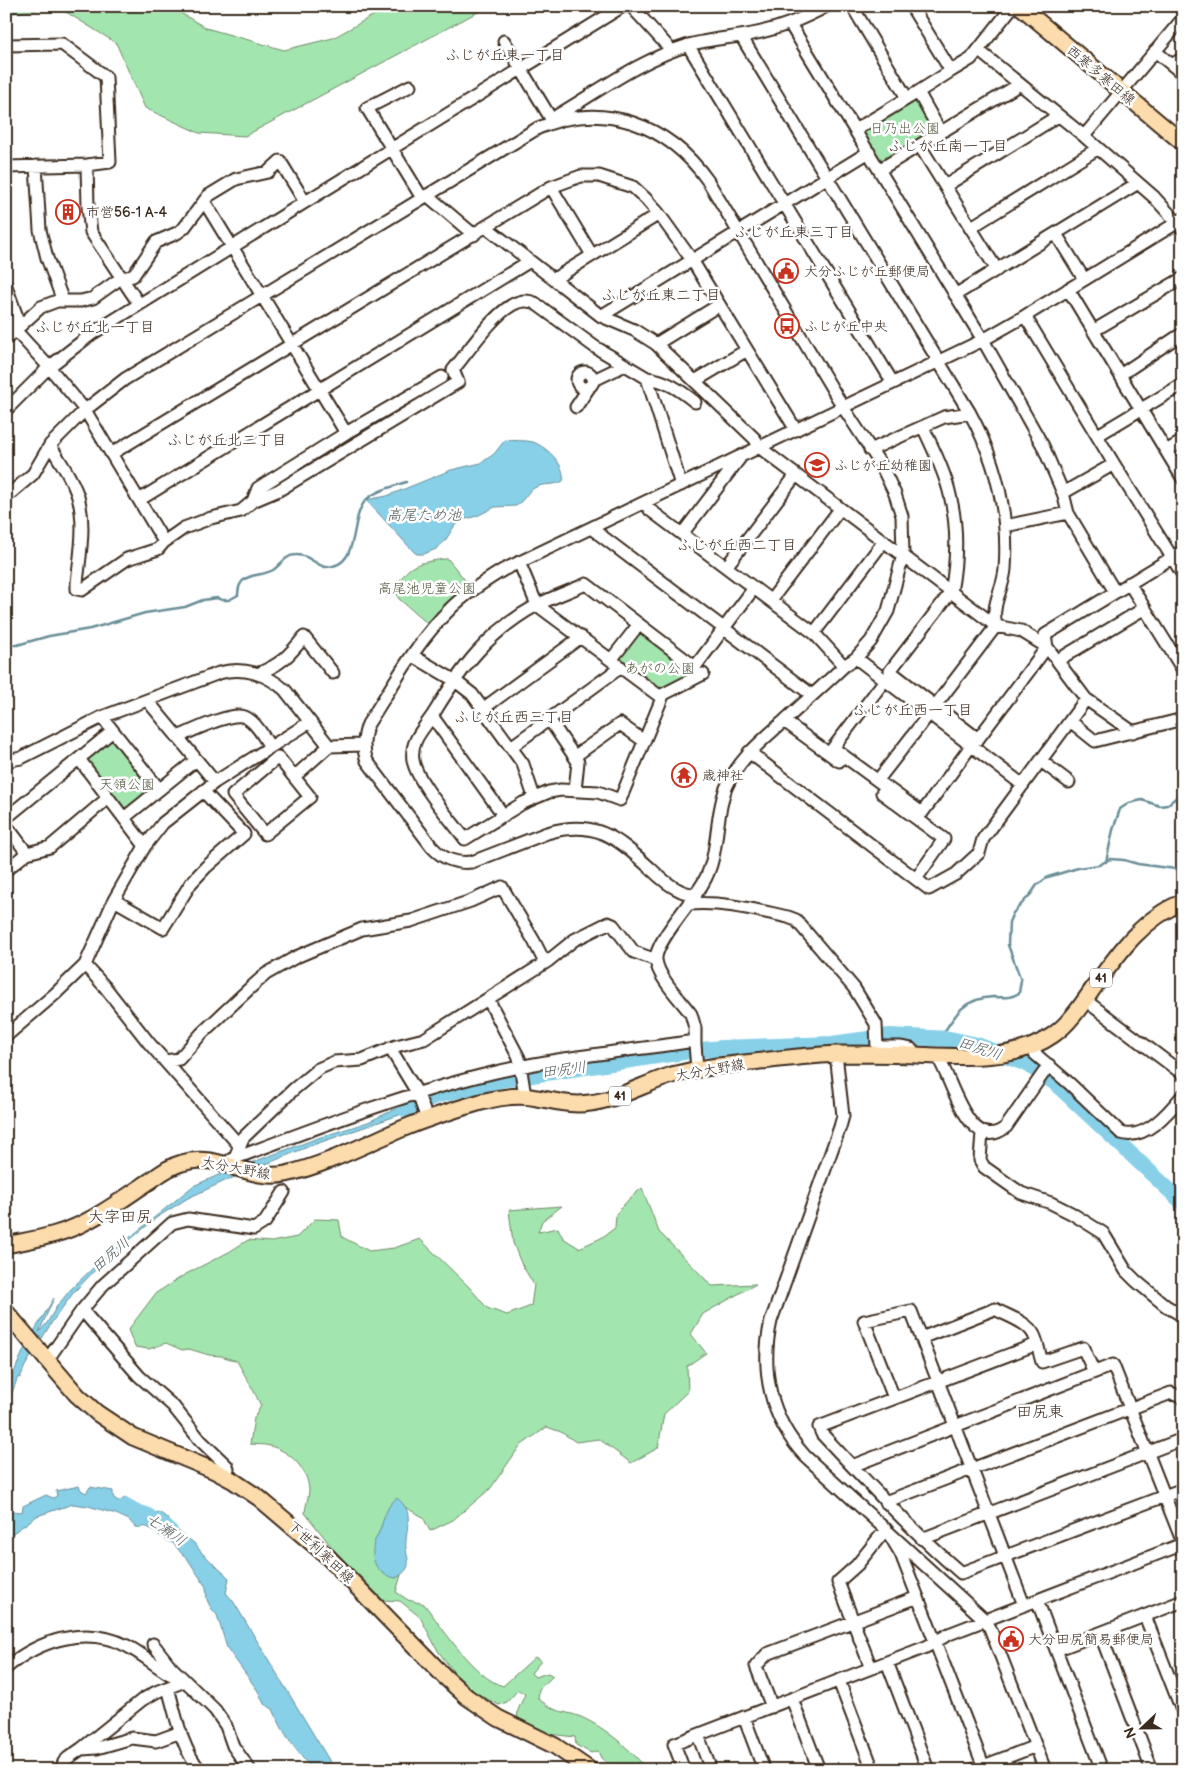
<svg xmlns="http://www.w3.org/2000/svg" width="1189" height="1776" viewBox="0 0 1189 1776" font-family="'Balsamiq Sans','Klee One',sans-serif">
<rect width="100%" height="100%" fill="#fff"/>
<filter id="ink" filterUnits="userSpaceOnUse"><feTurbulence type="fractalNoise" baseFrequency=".02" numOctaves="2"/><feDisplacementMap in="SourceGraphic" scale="10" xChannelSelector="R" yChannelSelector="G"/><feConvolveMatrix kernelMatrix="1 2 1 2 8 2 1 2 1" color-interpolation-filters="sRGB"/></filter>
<g filter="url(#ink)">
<path fill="#a3e5af" stroke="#6f8866" d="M6,6H169L206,28L284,50L333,38L390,6H489L245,136L199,133L145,108L116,43L58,7L6,14Z
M915,98L936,129L885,163L880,162L863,135V129Z
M443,559H448L469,585L440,610L428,624L398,598L396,587C410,562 417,564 443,559Z
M638,629L692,669L693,676L660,692L616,659Z
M111,738L116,739L152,785V791L127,810L122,809L86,763L87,758Z
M642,1188L659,1232L712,1286L756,1284L703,1314L691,1334L706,1353L687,1366L688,1391L664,1414L658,1448L631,1463L599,1439L576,1442L561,1432L547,1427L520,1446L490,1489L453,1520L430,1531L423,1517L399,1504L395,1578L401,1575L396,1592L408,1600L424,1604C442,1627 474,1678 503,1686L535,1657L541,1661L531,1673L535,1677L548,1673L553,1676L539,1689L538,1699C543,1702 549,1707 554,1709C563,1713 572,1713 581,1717C606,1728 630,1749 648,1770H615L601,1758L598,1751L591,1753L576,1745L575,1737L549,1734L517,1721L518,1710L525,1694L518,1690L507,1702L499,1705L476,1693L455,1674L438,1651L420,1617L400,1601L383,1600L335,1551L305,1513C305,1506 309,1498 309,1490C308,1469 290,1451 270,1446C264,1444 257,1445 250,1444L254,1418L261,1406C254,1390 245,1376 237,1361L221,1356L209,1355L189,1349L182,1350L166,1343L149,1349L135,1347L128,1330L156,1293L186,1274L229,1252L248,1240L271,1242L297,1237L315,1219L339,1220L342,1237L369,1251L394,1248L420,1239L470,1288L487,1308L507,1315L531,1306L534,1285L521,1263L513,1243L509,1210L562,1206L542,1221L538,1232L558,1228L563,1238L579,1248L601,1238L615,1228L616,1214L629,1199Z"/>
<path fill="#87d0e8" stroke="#698e97" d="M505,440C514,441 525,440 533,442C547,447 566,465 563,481C555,486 544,483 536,487C527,491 524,501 516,506L495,507L477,516L462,520L455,525L445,541L436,549L424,554H417L414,552L366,500L387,496L451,470L481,463L494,454Z
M415,1100L417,1107L402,1114L310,1146L225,1181L188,1198L156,1218L100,1265L74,1292L52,1322L25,1366L20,1378L18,1377L10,1398L6,1417V1393L17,1365L26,1345L54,1298L39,1332L47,1323L57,1306L71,1289L96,1265L193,1186L221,1174L318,1138L368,1122Z
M79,1486L81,1490L86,1493L90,1487L113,1491V1497L118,1501H121L125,1497L141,1506L147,1519H152L155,1513L159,1512L167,1518L178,1531L194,1543L202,1553L229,1578L226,1593L233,1601L335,1770H313C296,1751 282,1732 273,1709L264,1704L258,1691L227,1648L217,1615L211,1608L207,1600L206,1587L187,1558L182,1554L173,1543C165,1542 156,1531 147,1527C143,1526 140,1528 135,1527L129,1520L116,1514L88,1506L73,1504L37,1516L6,1538V1514L12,1511L22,1512L23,1506L46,1495L53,1498L57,1496L56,1491Z
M397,1498C414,1512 407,1522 406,1541C404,1558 417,1566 396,1578C377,1575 370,1561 374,1543C376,1537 380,1531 382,1524C385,1515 388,1504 397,1498Z"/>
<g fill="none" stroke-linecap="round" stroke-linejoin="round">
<path stroke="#698e97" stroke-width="2.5" d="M6,645H17L49,636L90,629L145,613L185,607L203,600L217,598L222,600H229L238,595C238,571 259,578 273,570C281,565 285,555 296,555C308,554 314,564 325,567C362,567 348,519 366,500C376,490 393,487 406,482
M1106,862L1113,830L1120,809L1129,803L1142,800L1160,806L1167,805L1183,792
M940,1039C954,1016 963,998 993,997C1003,997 1010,999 1019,993L1021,980L1008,945L1009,922L1013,913L1031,894L1037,885L1048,877L1078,868L1099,865L1110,859L1124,860L1138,864L1183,870"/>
<path stroke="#87d0e8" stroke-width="16" d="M405,1109L435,1096L499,1080L690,1051L723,1048L832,1044L890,1036L950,1039L977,1045L1027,1064L1054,1082L1183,1203
M123,1508L146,1515L170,1531"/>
<defs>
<path id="minor" d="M631,6L672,51
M852,6L907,98
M911,6L951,71L971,59L1013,6
M790,24L983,340L1043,446L1063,493
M741,36L970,413C996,461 1009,514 1005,569C1004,584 996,597 995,610C994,615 995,621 996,626L935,706
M504,41L553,122L558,115C600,90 642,59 689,45C710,39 731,38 752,34C779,29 803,19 827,6
M6,45L62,44L106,77L110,162L87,165L6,167
M688,45L893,383
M978,50L1084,136L1154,197L1182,228
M1155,51L1183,74
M1172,65L1183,58
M410,86L367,108L422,198
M918,92L951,71
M855,130L918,92L941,133
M1084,136L1179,23L1183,20
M920,146L997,270
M87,165L88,207L91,232L139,304
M36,166L40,230L47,258L63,301
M879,170L1020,84
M945,186L1058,116
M551,187L592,255
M427,195L474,235
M204,201L346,433
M486,227L601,316L634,330L656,344L755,439L759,447L996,626L1021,631L1047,647L1086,699L1133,732
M970,228L1097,149
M1056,234L1084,279
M554,279L659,214
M6,286L16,314V329
M1068,289L1183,479
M955,295L1138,183
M601,316L869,152
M1025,316L1114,464L1183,575
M6,321L9,320L16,331L49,367L85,410L164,542
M1093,331L1183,278
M6,339L41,307L57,301H81L93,298L121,278L133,276L156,242L177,233L184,228L208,196L236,179L268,172L280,161L305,202
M656,344L719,305
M577 380a8 8 0 1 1 16 0a8 8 0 1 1-16 0Z
M1120,375L1183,333
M647,378C666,380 680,390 695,402
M695,381L747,350
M576,407L594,380L625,365
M6,410L49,367L93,333L623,6
M923,427C933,449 945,472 950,495C958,527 957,560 951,592L890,671L978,739L1047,647L1045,635L1183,551
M1098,435L1183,384
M50,445C59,460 70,475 76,491C87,520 80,554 77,583V589L82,590L127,559L158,549L164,542L184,528L211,518L241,511L253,501L258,488L346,433L442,377
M870,450L944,417L970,413
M1166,451L1183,441
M111,454L551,187L581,176H599L633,187L646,199L659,214L692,260L796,430
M1114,464L1063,493L1068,513L1115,592
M6,497L33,474L50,445L85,410L125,379L538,128C603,100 668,124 708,181L843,407L881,465L895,494L902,516L903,555L888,611L871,641L856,658L844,666C825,684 805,702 785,720C763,740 738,759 726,788C714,819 720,855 703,883C693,901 654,943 656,960C658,978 681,1000 691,1014L695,1028V1044L697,1069
M139,500L530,261
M253,501L279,490L458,382L453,370C468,352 497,308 519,302C525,300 530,301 535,303L595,347L647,378L681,485
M645,502L650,510L814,633L844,666
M1005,526L1068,513
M591,528L812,695
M682,534L740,458
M519,562L537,605L662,698L620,800L598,792L561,790L549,792L523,803L465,839C452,821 416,781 413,760C410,740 424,729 434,713C462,667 488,632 537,605C553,597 570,591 586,584L695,667L754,588
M726,567L796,475
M1129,583L1183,670
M771,600L840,509
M814,633L884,541
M413,656L454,680L472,694L523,764L534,797
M856,658L1023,785
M611,660L639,624
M1058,660L1145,608
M257,674C280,665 289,656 304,637L333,673
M885,680L833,748L922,813L971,746
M660,696L703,674
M147,700L215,782
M484,708L581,637
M432,716L504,816
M102,717L159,789
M549,719L578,762L575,790
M784,721L839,761
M1070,721L1095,741L1183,719
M178,737C192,731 232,711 245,717C256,722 264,737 270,747
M511,747L621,667
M749,752L929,889L956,874L979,853L983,839L1086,699
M575,756L620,724L644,741
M79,759L145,846
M6,761L21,758L102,717L219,673C243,666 267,674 285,690L329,746L363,745
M1041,761L1069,782
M294,777L278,757L233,795L265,834L310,797L294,777L329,746
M878,780L929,714
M882,793L944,839L916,879
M6,818L113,731
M124,818L196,760
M6,825L27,853
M6,870L27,853L50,847L108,798
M696,895C691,894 685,893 681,891C669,886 659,877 650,868C616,837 595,819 547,833L472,862C455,864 443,859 432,847L367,761C362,748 363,737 368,724C393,685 417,641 451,608C466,593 485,581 503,570L983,340L1025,316L1183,219
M114,900L163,928L191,883L206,867L244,834L203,791
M689,904C723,901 755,910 788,917L796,920L854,988L876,1024L877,1047H900L911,1049L913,1053
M85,965L105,987L149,1043L239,1145
M488,999L519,1058L525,1096
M1085,1000L1183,1074
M6,1036L55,994L85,965L114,900L145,846L163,823L215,782L310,722
M1030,1047L1034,1053L1070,1084L1121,1133C1145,1141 1169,1112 1183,1095
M390,1048L418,1094L427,1119
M836,1054L843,1116L840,1127L771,1321C760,1370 770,1418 805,1456L985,1620L990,1628L1045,1770
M941,1056V1063C953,1085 971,1155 1006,1127L1049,1065
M165,1061L179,1059L202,1033L249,989L266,974L296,957L362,929L411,921L471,901L502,887L534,941L545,963
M982,1132L980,1160L984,1167L1021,1193L1051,1203L1071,1213L1103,1233L1126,1271L1136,1281L1166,1306L1183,1316
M233,1159C318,1127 403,1094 492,1073C558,1057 627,1051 695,1041
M225,1164L235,1157L243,1138L294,1089L318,1069L334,1062L362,1060L396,1046L424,1039L548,961L574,940L608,923L613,925L634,952L656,960
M82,1310L139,1376L173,1406L200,1440L227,1466L228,1469L224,1475
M921,1338L995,1309C1007,1316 1028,1322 1034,1335C1038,1343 1039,1353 1042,1362L1083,1348L1094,1372
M1037,1344L819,1427L822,1434C867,1482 911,1530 961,1573L1183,1489
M48,1359L82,1310L103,1285L172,1223L188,1219L254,1229L265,1222L284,1192
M894,1398L864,1321L911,1311L1024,1605
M852,1466L1113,1365L1183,1543
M885,1502L1171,1393L1183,1398
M922,1539L1183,1439
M1037,1600L1102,1770
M1145,1616L1183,1713
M1100,1633L1152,1770
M153,1644L171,1667L215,1710L226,1726L233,1746L250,1770
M1056,1650L1183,1601
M887,1662L928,1770
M6,1668C39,1640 86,1625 127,1646C147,1656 163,1674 185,1681
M871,1668L838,1582L857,1565L886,1529L901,1554L985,1770
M839,1681L873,1770
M168,1688C176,1715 181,1748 200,1770
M792,1699L819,1770
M772,1707L756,1666L767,1654L918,1597
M744,1717L764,1770
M698,1735L711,1770
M82,1749L97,1748L132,1738L156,1741L181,1732
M61,1770L64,1762L68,1758L81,1749L142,1700L156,1692L185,1681
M684,1770L674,1744L926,1647L949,1634L1183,1544
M973,1770L1036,1746"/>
<path id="major" d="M1020,6L1183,143
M6,1245C35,1239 63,1235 89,1220C110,1209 130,1194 150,1181C160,1174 170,1166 182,1163C219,1151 248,1182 286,1174C325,1165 362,1146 399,1130C425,1119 453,1110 481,1102C500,1097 518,1094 537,1098C556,1101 571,1106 590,1103C619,1099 644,1084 672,1075C687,1071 702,1068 717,1066C756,1062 797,1056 837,1054C863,1054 890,1054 916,1055C960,1057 1015,1062 1053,1035C1069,1024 1081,1006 1092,990C1117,955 1141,919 1183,902
M6,1312L77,1395L97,1413L133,1437L215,1471L232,1480L259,1498L326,1555L445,1677L467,1697L498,1718L555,1746L590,1770"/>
</defs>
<use href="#minor" stroke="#3b2a1e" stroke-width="15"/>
<use href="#major" stroke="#3b2a1e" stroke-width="19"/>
<use href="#minor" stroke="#fff" stroke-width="11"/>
<use href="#major" stroke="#fcdcac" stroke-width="15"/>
</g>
</g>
<defs>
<symbol id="building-ring" viewBox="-11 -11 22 22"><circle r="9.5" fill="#fff" stroke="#c8321e" stroke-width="1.5"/><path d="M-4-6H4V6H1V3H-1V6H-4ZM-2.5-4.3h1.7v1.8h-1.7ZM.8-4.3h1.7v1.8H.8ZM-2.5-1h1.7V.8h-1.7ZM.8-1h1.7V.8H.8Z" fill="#c8321e"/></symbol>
<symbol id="civic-ring" viewBox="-11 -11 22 22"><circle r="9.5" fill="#fff" stroke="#c8321e" stroke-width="1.5"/><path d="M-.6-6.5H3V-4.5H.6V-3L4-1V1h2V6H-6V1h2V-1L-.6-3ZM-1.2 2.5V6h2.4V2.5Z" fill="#c8321e"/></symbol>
<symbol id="bus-ring" viewBox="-11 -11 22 22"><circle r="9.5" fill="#fff" stroke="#c8321e" stroke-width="1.5"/><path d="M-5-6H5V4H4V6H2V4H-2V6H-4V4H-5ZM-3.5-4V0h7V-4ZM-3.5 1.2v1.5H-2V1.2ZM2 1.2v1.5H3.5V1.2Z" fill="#c8321e"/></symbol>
<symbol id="school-ring" viewBox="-11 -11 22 22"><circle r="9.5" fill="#fff" stroke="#c8321e" stroke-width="1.5"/><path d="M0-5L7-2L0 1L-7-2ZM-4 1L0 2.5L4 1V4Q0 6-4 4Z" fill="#c8321e"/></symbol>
<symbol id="temple-ring" viewBox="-11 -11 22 22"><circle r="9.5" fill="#fff" stroke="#c8321e" stroke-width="1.5"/><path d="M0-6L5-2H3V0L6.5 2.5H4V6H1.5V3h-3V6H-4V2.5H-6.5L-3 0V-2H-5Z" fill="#c8321e"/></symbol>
</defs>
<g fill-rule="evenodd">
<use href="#building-ring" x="54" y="198" width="28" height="28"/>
<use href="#civic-ring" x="772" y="257" width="28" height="28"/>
<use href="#bus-ring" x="773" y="312" width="28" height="28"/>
<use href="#school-ring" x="803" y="451" width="28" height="28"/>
<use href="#temple-ring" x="670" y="761" width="28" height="28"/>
<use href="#civic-ring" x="997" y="1625" width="28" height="28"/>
</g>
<g text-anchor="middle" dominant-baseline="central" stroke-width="5" stroke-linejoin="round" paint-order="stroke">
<g fill="#fff" stroke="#766a62" stroke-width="1">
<rect x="1090" y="968.5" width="22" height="19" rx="4"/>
<rect x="609" y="1086.5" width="22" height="19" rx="4"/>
</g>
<g font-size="12" font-weight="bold" fill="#3b2a1e">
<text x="1101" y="978">41</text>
<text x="620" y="1096">41</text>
</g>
<g font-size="14" fill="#3b2a1e" stroke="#fff">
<text transform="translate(1101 75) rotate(40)">西寒多寒田線</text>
<text transform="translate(710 1070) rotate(-10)">大分大野線</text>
<text transform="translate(236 1168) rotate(11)">大分大野線</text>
<text transform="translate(321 1552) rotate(43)">下世利寒田線</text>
</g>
<g font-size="14" fill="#555942" stroke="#fff">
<text x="905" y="128">日乃出公園</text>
<text x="427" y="588">高尾池児童公園</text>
<text x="660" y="668">あがの公園</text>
<text x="127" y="784">天領公園</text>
</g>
<g font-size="14" fill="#3b2a1e" stroke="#fff" text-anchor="start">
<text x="86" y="212">市営56-1 A-4</text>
<text x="804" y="271">大分ふじが丘郵便局</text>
<text x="804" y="326">ふじが丘中央</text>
<text x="834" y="465">ふじが丘幼稚園</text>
<text x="702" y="775">歳神社</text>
<text x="1028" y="1639">大分田尻簡易郵便局</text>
</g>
<g font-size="15" fill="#3b2a1e" stroke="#fff">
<text x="505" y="55">ふじが丘東一丁目</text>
<text x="948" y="146">ふじが丘南一丁目</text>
<text x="794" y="232">ふじが丘東三丁目</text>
<text x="661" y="295">ふじが丘東二丁目</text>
<text x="95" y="327">ふじが丘北一丁目</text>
<text x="227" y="440">ふじが丘北二丁目</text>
<text x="737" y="545">ふじが丘西二丁目</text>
<text x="913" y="710">ふじが丘西一丁目</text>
<text x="514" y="717">ふじが丘西三丁目</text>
</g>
<g font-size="15" font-style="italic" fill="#525c5b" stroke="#fff">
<text x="424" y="515">高尾ため池</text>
<text transform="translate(980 1049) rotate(18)">田尻川</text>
<text transform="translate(564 1070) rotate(-8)">田尻川</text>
<text transform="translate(111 1255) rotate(-41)">田尻川</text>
<text transform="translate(166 1530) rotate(35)">七瀬川</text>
</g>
<g font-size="16" fill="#3b2a1e" stroke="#fff">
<text x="120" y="1217">大字田尻</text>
<text x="1040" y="1412">田尻東</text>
</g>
</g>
<rect width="1189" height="1776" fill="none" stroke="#fff" stroke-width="25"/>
<rect x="12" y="12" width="1164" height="1751" fill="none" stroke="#3b2a1e" stroke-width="2" filter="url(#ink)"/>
<g transform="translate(1142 1728) rotate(248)" stroke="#ffffff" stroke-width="4" paint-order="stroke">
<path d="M0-4L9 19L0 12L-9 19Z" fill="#3b2a1e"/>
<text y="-8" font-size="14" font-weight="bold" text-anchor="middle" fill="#3b2a1e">N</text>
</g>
</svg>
